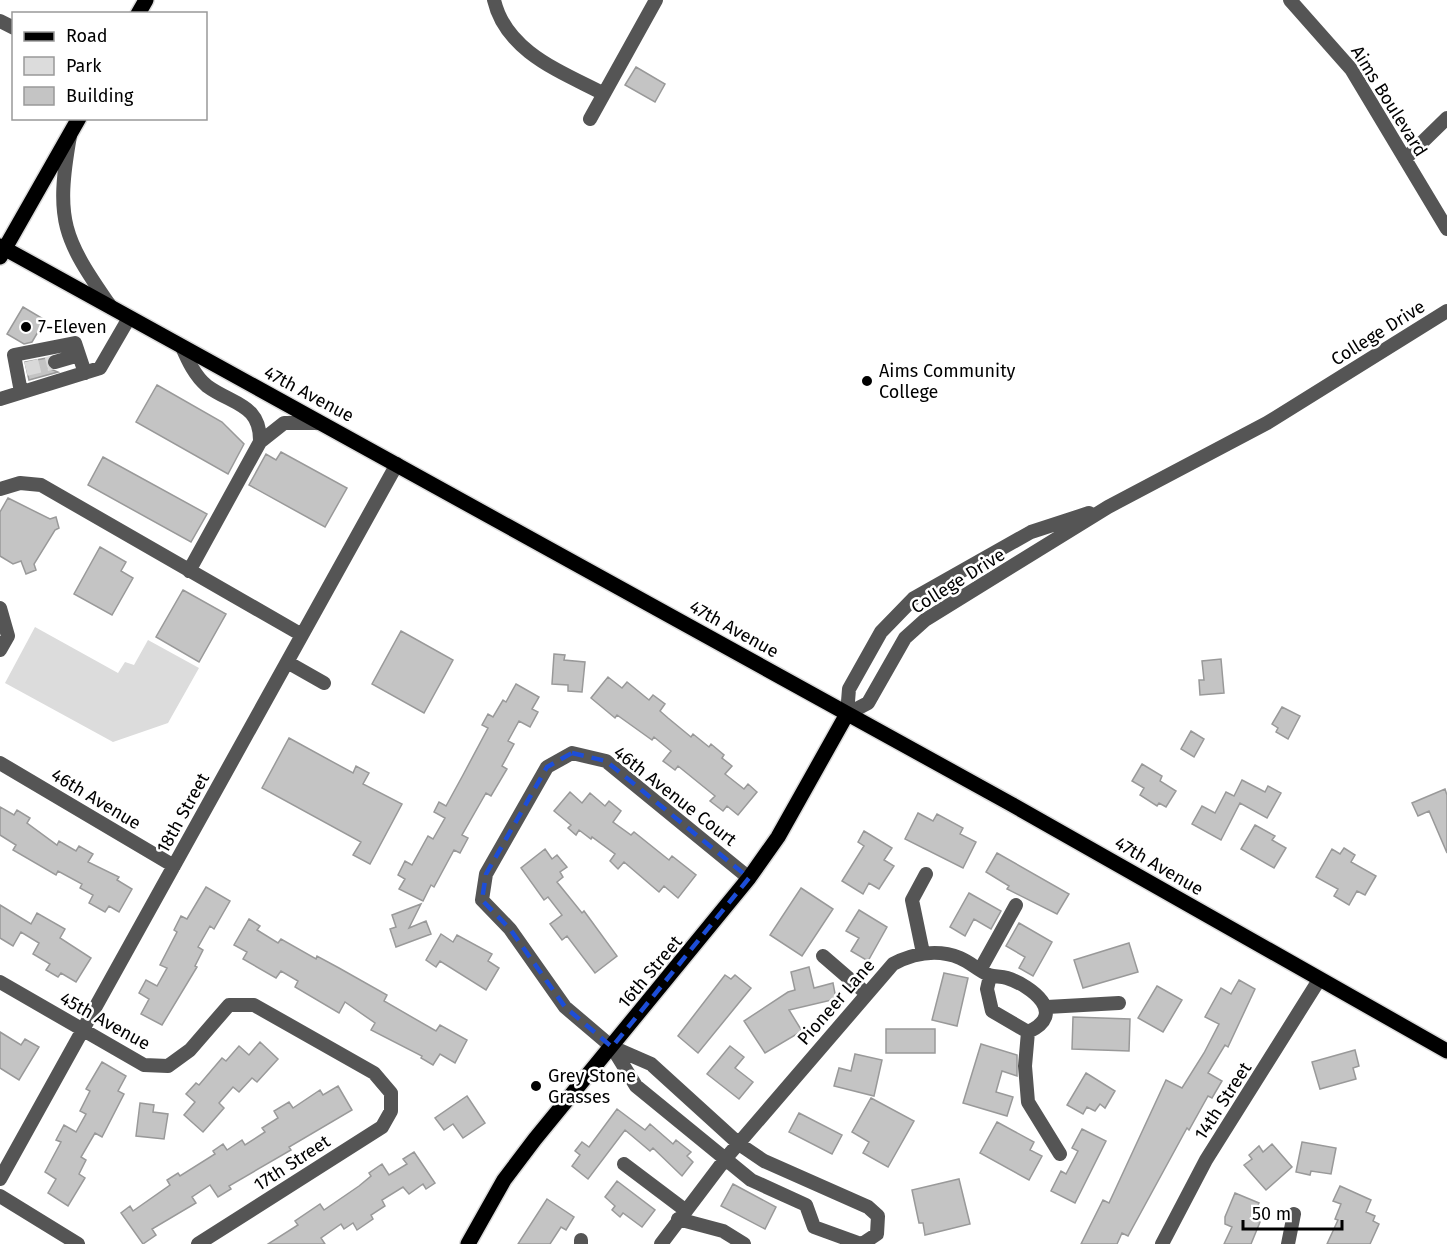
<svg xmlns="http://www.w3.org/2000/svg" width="1447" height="1244" viewBox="0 0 1447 1244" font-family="'Fira Sans',sans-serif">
<rect width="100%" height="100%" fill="#fff"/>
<path fill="#dcdcdc" d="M35,627L118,673L125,662L134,665L148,640L199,668L168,723L113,742L5,683Z"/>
<path fill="#c4c4c4" stroke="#999" stroke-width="1.5" d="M636,67L665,84L655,102L625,85Z
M23,307L45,320L32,342L24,344L7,334Z
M47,358L48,368L58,372L29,380L25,362Z
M157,385L222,422L244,444L228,474L136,422Z
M281,452L347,488L325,527L249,485L266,454L276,460Z
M103,457L207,514L191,542L88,485Z
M8,498L50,519L56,517L59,528L55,530L34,564L36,570L26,574L21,561L13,564L0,556V512Z
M100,547L126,562L121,571L133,578L112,615L74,594Z
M183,590L226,614L199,662L156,637Z
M401,631L453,660L424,713L372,684Z
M554,654L565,655L564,660L585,662L582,692L568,691V685L552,684Z
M1221,659L1224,693L1200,695L1199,680H1204L1202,661Z
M608,677L622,688L627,682L649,700L653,695L665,704L660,711L668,718L691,737L693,734L709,747L711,744L724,755L722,758L732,766L725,774L744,789L748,784L757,792L738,815L727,806L723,811L710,801L715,796L678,766L675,770L663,761L671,751L654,737L652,740L617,715L615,718L591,698Z
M516,684L539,697L532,709L538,712L530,727L519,721L508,741L514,744L502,766L507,769L491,796L486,793L462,835L468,838L460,853L454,850L434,887L431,885L423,901L399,889L405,879L398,875L405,861L412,865L428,836L433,839L445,818L434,812L439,802L446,806L463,775L488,728L482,725L488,714L493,717L503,700L506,702Z
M1282,707L1300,716L1288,739L1276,732L1278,728L1272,724Z
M1191,731L1204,739L1194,757L1181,749Z
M289,738L353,773L356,766L369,773L363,784L402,804L370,864L353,855L361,842L262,788Z
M1142,764L1162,776L1160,781L1176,791L1166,807L1159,803L1157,806L1140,795L1144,788L1132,781Z
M1242,780L1265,792L1268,786L1281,793L1267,818L1240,803L1221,840L1192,824L1202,806L1215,813L1226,792L1234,796Z
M1445,789L1447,795V853L1429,811L1418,816L1412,803Z
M570,792L582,803L590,793L605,806L609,801L621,811L613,822L631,835L634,832L669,860L672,856L696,875L678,898L664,886L659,892L624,862L618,869L610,861L615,854L592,837L591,839L579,830L576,835L568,828L571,825L554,811Z
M0,807L14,815L17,810L30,818L27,823L57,845L59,841L76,851L79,846L93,854L88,862L119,877L117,880L132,889L119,912L109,906L105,912L89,903L93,895L80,888L82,884L58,871L56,875L13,850L16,845L0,835Z
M918,813L933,821L937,814L963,828L960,834L976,842L963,868L905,839Z
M1255,825L1275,836L1272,840L1286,848L1274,868L1241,849Z
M864,831L892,848L884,860L894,866L879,889L869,883L863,894L842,881L864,846L858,842Z
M1344,848L1355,855L1351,862L1376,876L1365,895L1357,891L1349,905L1334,896L1338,889L1316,877L1332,849L1340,854Z
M545,849L552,859L557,855L567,867L560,872L563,877L557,882L582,913L584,911L617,956L595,973L567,936L562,940L550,924L562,915L548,897L544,900L521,868Z
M997,853L1069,894L1057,914L1007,889L1009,886L986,872Z
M206,887L230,901L214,929L210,926L198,947L203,950L195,966L197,967L162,1025L141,1014L149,999L139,993L146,980L157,986L167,968L160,965L177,932L174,930L181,916L187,919Z
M801,888L833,909L802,956L770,935Z
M969,893L1001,911L991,929L974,919L965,936L950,927Z
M421,904L409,928L426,921L431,934L396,947L390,929L396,927L392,915Z
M0,905L31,924L37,913L65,929L60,938L91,958L76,982L61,973L58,977L46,970L50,964L33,954L39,943L21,932L13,946L0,938Z
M859,910L887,927L868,961L851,951L859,938L846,931Z
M249,919L260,926L257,930L278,943L281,939L316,959L317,956L339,968L387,995L384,1001L436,1031L440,1025L467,1040L455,1063L440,1054L433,1065L421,1058L422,1056L371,1030L375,1023L345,1002L339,1013L295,987L298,981L281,971L276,978L243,959L247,952L234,945Z
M1019,923L1052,942L1033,976L1019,968L1025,957L1006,946Z
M441,934L453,942L457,935L492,954L488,961L499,968L486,990L440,961L436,967L426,960Z
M1129,943L1138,972L1083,988L1074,960Z
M809,967L814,988L833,983L836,999L789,1010L802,1031L765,1053L744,1021L788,992L795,990L791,972Z
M944,973L968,978L957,1026L932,1020Z
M725,975L731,979L735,975L751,988L698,1053L678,1036Z
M1239,980L1255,989L1228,1047L1225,1045L1208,1073L1222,1081L1212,1098L1208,1096L1189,1130L1187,1128L1128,1236L1122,1233L1117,1244H1081L1103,1200L1109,1203L1166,1080L1182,1088L1204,1053L1219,1024L1205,1017L1221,988L1231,994Z
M1157,986L1182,1000L1163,1032L1138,1018Z
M1073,1017L1130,1019L1129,1051L1072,1049Z
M886,1029H935V1053H886Z
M0,1032L21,1045L25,1039L39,1047L19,1080L0,1068Z
M260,1042L278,1059L257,1082L252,1078L239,1092L233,1087L219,1103L224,1108L203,1132L184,1115L195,1102L186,1094L196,1083L199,1085L222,1058L226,1061L239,1046L249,1055Z
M981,1044L1017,1055V1076L1002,1071L996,1092L1013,1097L1007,1116L963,1103Z
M730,1046L744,1057L735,1068L753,1082L739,1099L707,1074Z
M1355,1050L1359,1066L1353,1068L1356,1079L1320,1089L1312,1062Z
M855,1054L882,1060L874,1096L834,1086L839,1068L851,1071Z
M102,1062L126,1076L118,1091L124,1094L102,1137L95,1133L81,1157L86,1160L79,1174L85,1178L68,1206L48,1193L56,1179L45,1172L61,1142L56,1140L64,1125L76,1132L86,1114L80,1111L90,1091L86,1089Z
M1086,1073L1115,1091L1105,1108L1100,1104L1095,1111L1087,1107L1083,1114L1067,1105Z
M338,1086L352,1110L289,1147L291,1150L229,1186L231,1189L218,1197L210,1185L192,1197L196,1203L152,1229L156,1235L143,1244L121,1213L130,1206L133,1211L170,1185L167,1180L178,1173L180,1176L215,1154L213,1151L223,1144L227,1150L242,1140L245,1145L265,1132L262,1128L278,1118L274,1111L289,1102L293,1108L320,1090L323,1095Z
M467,1096L485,1123L463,1138L453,1124L444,1130L435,1118Z
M871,1098L914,1121L888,1167L863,1153L869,1142L852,1132Z
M140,1103L154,1105L153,1112L168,1114L164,1139L136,1136Z
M617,1109L645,1130L650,1124L673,1144L676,1140L691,1152L687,1156L693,1162L682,1176L653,1148L650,1151L625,1130L588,1179L572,1166L580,1155L575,1151L582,1142L589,1147Z
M799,1113L842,1135L832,1154L789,1132Z
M997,1122L1034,1142L1030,1150L1042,1156L1029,1180L980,1153Z
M1082,1129L1106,1141L1075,1203L1051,1191L1061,1171L1066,1174L1078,1151L1072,1148Z
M1302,1142L1336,1148L1331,1174L1311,1171L1310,1175L1296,1172Z
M1272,1144L1292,1167L1266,1190L1244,1165L1252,1159L1249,1155L1259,1146L1263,1152Z
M414,1152L435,1183L426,1189L423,1184L409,1194L403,1187L382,1200L385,1206L371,1215L373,1219L357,1230L353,1223L344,1229L341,1224L321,1238L325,1244H268L298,1225L295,1221L320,1204L324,1210L359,1186L371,1176L369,1173L382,1164L389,1175L407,1164L403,1159Z
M959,1179L970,1224L925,1235L923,1223H919L912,1190Z
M617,1181L655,1210L642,1227L623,1213L620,1217L612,1210L615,1206L605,1197Z
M733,1184L776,1207L765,1229L721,1206Z
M1340,1186L1371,1200L1366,1212L1375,1216L1373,1221L1379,1224L1370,1244H1327L1338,1220L1335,1219L1341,1204L1333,1201Z
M1235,1193L1259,1203L1252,1218L1260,1222L1251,1244H1224L1232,1227L1225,1224V1217Z
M547,1199L574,1217L566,1230L561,1227L550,1244H518Z"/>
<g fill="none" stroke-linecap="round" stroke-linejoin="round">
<path stroke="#d9d9d9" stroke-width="14" stroke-dasharray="14 7" stroke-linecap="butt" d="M26,369L55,362"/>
<defs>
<path id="major" d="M138,14L146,0
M0,246L1011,804L1447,1051
M0,257L79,118
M468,1244L504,1180L535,1139L749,878L778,837L847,714"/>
</defs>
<use href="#major" stroke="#dbdbdb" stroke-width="18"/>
<path stroke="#555" stroke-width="14" d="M494,0C506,52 562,72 604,94
M1290,0L1351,69L1447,229
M0,21L14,28
M590,119L656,0
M70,136C55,221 63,238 111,307
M1405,159L1447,118
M182,347C188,361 195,376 207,386C233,405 261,404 260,442
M55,362L79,355
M21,392L14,355L75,343L85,373
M0,399L100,368L129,318
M0,489L20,483L41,485L302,635
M189,571L260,442L284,423H320
M0,608L8,636L0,650
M287,662L324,683
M847,714L868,703L905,638L925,620L1108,507L1267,423L1447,311
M847,714L849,689L881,632L914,598L1031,532L1089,513
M0,763L174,866
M749,878L606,761L572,753L547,767L486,874L482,900L510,929L565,1007L612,1047L651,1064L739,1144L764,1161L868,1207L878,1216L877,1234L862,1244
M923,953L912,900L926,874
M823,956L867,994
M980,970L1016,905
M0,982L144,1065L168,1066L190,1050L229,1005H254L374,1073L391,1093V1111L382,1127L198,1244
M1047,1007L1119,1003
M1028,1032L1025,1066L1028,1102L1060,1154
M612,1047L636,1086L751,1180L806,1205L814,1227L861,1244
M624,1164L685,1210
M0,1179L397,464
M0,1196L78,1244
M678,1219L723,1231L744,1244
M581,1244V1240
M661,1244L726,1158L893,964C914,953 938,949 960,958C970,962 979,971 989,975C994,977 1001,976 1007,978C1032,986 1068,1014 1028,1032L992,1011L987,989L990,976
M1162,1244L1206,1160L1319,980
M1288,1244L1294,1214"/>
<use href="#major" stroke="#000" stroke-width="15"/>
</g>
<path fill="none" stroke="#1d4ed8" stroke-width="4.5" stroke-dasharray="12 8" stroke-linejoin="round" d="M572,753L606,761L749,878L612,1047L565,1007L510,929L482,900L486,874L547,767Z"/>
<g fill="#000" stroke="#fff" stroke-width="2">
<circle cx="26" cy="327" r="6"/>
<circle cx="867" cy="381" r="6"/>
<circle cx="536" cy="1086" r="6"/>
</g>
<g text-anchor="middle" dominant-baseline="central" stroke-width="5" stroke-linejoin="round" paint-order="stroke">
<g font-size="18" fill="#000" stroke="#fff">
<text transform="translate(1389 101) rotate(58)">Aims Boulevard</text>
<text transform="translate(1378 333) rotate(-32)">College Drive</text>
<text transform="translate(309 394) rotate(28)">47th Avenue</text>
<text transform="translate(958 581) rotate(-32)">College Drive</text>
<text transform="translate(734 629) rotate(29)">47th Avenue</text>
<text transform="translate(675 796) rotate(38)">46th Avenue Court</text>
<text transform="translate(96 799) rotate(31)">46th Avenue</text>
<text transform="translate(183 813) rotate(-61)">18th Street</text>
<text transform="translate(1159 866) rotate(30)">47th Avenue</text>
<text transform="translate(650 972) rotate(-50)">16th Street</text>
<text transform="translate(836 1002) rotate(-49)">Pioneer Lane</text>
<text transform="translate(105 1021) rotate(29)">45th Avenue</text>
<text transform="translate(1223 1101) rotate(-57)">14th Street</text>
<text transform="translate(292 1163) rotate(-33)">17th Street</text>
</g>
<g font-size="18" fill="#000" stroke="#fff" text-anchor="start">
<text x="38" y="327">7-Eleven</text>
<text x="879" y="371">Aims Community<tspan x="879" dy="21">College</tspan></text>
<text x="548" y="1076">Grey Stone<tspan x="548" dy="21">Grasses</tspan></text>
</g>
</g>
<rect x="12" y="12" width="195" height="108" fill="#ffffff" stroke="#999999" stroke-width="1.5"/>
<rect x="24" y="32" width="30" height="9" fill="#000000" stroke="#999999" stroke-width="1.5"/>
<text x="66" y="42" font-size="18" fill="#000000">Road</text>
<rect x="24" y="57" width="30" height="18" fill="#dcdcdc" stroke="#999999" stroke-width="1.5"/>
<text x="66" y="72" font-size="18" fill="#000000">Park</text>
<rect x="24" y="87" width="30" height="18" fill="#c4c4c4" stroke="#999999" stroke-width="1.5"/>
<text x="66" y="102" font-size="18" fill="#000000">Building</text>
<path d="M1243 1220v9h99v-9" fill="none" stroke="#000000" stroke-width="3"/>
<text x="1252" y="1220" font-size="18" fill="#000000" stroke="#ffffff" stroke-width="4.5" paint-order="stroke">50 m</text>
</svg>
